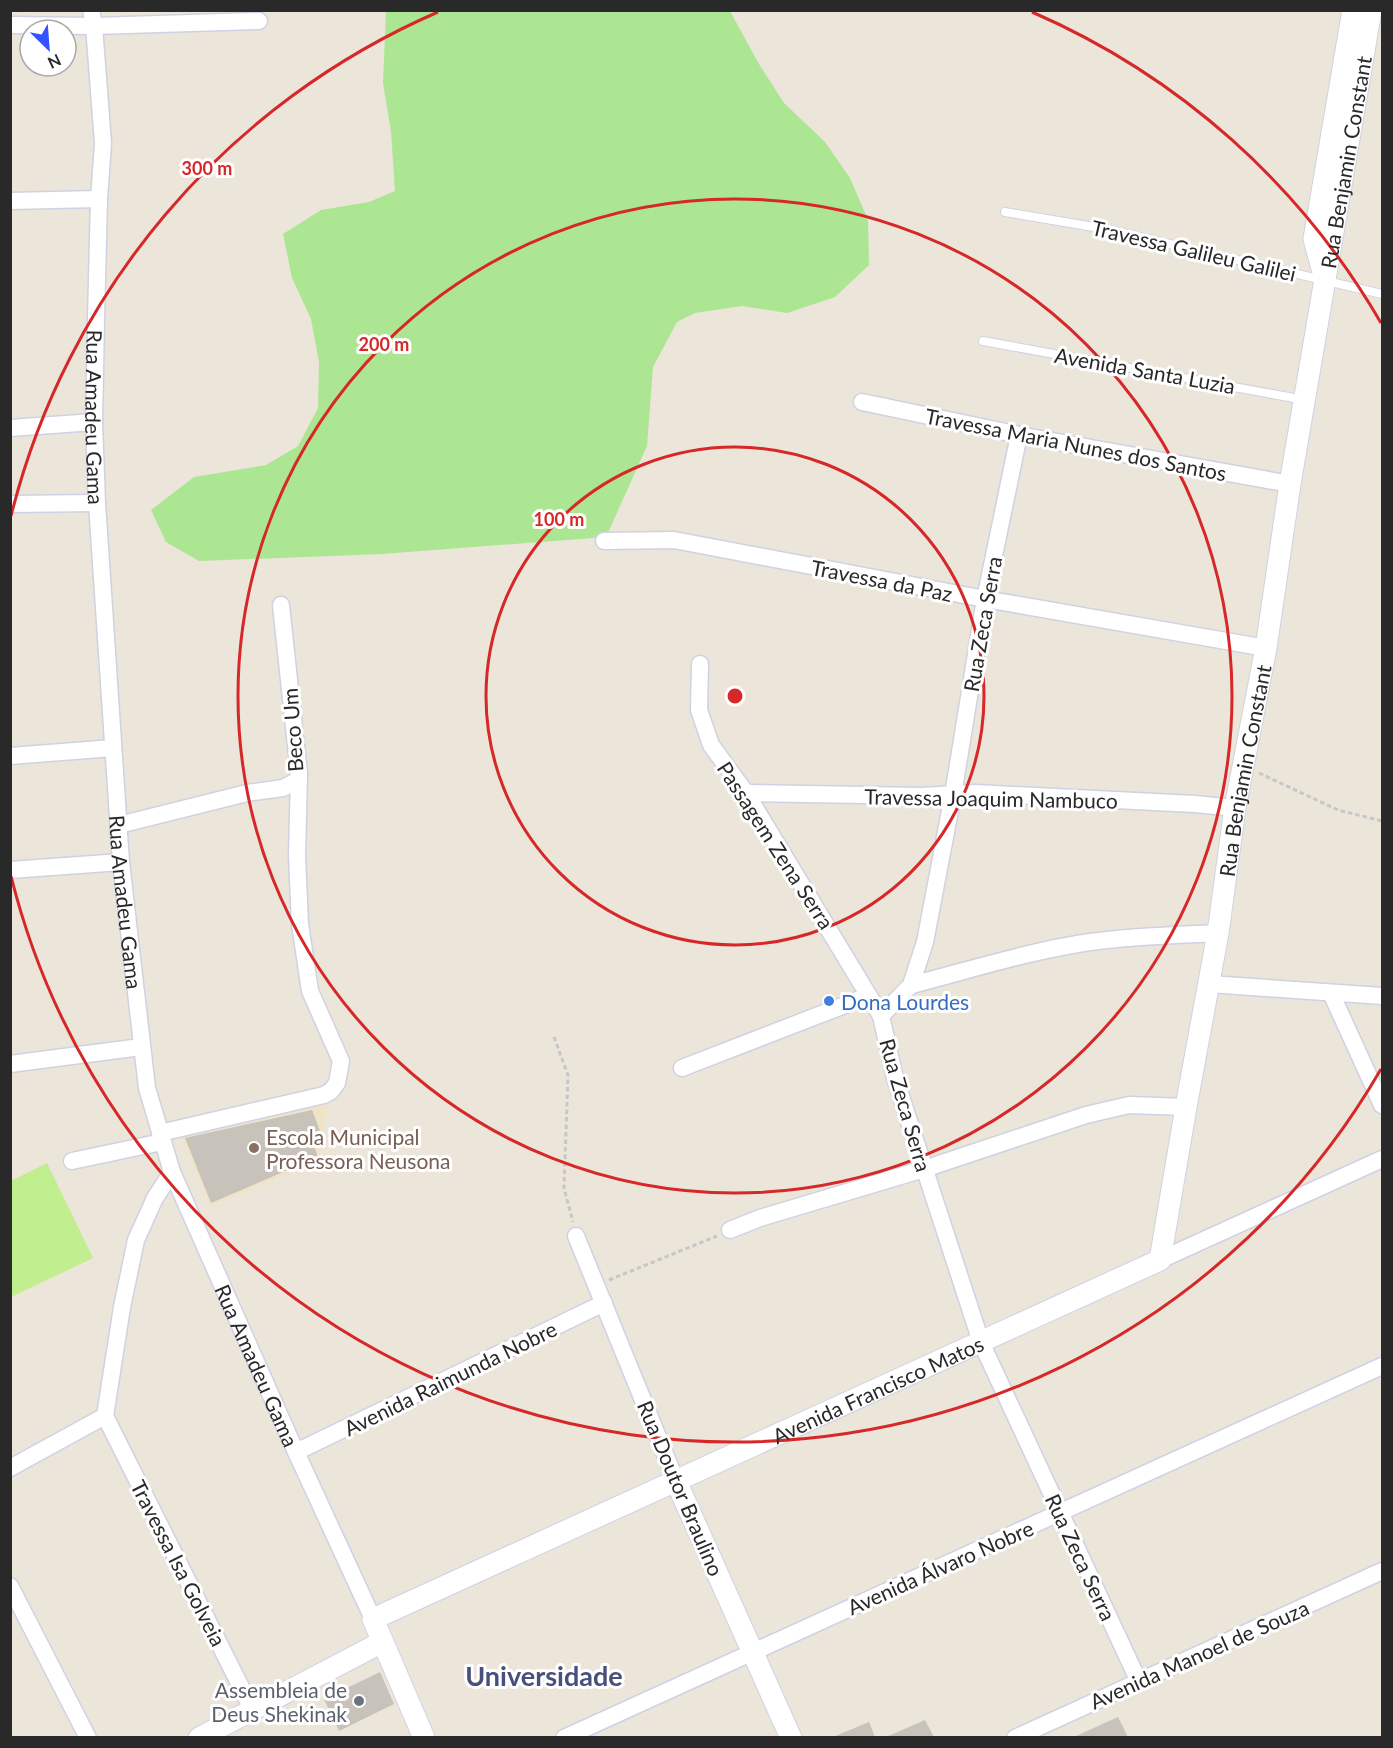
<svg xmlns="http://www.w3.org/2000/svg" width="1393" height="1748" viewBox="0 0 1393 1748" font-family="Lato,sans-serif">
<rect width="100%" height="100%" fill="#ece5da"/>
<path fill="#efe4c8" d="M328,1104L320,1161L210,1206L181,1136Z"/>
<path fill="#ace693" d="M386,11H730L759,64L784,103L825,142L850,178L868,220L869,265L835,297L787,313L742,306L695,313L677,322L653,367L647,446L606,537L381,554L199,561L166,542L151,510L194,477L266,465L298,446L318,408L319,362L311,319L292,278L283,234L321,210L369,202L395,191L391,132L383,83Z"/>
<path fill="#c1ee8f" d="M47,1163L93,1258L11,1297V1181Z"/>
<path fill="#c7c2ba" d="M312,1110L320,1131L310,1135L318,1157L211,1203L185,1138Z
M380,1672L394,1704L339,1731L324,1699Z
M1118,1717L1128,1737H1074Z
M925,1720L934,1737H886Z
M869,1722L875,1737H833Z"/>
<g fill="none" stroke-linecap="round" stroke-linejoin="round">
<defs>
<path id="service" d="M1005,212L1106,229L1382,294
M983,341L1305,400"/>
<g id="minor">
<path id="s1" d="M91,10L94,26L103,143L99,199L96,319L94,422L97,503L121,862L147,1088L172,1172L296,1452L373,1619"/>
<path d="M10,25L94,26L259,21"/>
<path d="M10,201L99,199"/>
<path d="M862,402L1019,435L1290,484"/>
<path d="M10,428L94,422"/>
<path d="M1019,435L985,599L953,795L925,942L911,985L881,1016L895,1078L981,1342L1139,1682"/>
<path d="M10,504L97,503"/>
<path d="M604,541L674,540L985,599L1266,648"/>
<path d="M700,664L699,710L711,745L746,793L881,1016"/>
<path d="M10,756L113,748"/>
<path d="M746,793L921,796L975,793L1195,804L1235,808"/>
<path d="M119,825L247,793L283,788L297,781L299,774L281,605"/>
<path d="M10,870L121,862"/>
<path d="M1209,984L1382,996"/>
<path d="M911,985C970,970 1029,951 1090,942C1132,936 1175,935 1218,933"/>
<path d="M1331,993L1382,1105"/>
<path d="M10,1064L141,1047"/>
<path d="M682,1068L868,996"/>
<path d="M160,1133L324,1095L331,1091L337,1083L341,1061L310,991L300,924L297,856L299,774"/>
<path d="M72,1161L162,1142"/>
<path d="M730,1230L760,1218L924,1169L1086,1115L1129,1105L1186,1107"/>
<path d="M576,1236L676,1481"/>
<path d="M1160,1260L1382,1159"/>
<path d="M105,1416L252,1709"/>
<path d="M105,1416L122,1307L136,1240L155,1198L172,1172"/>
<path d="M296,1452L604,1303"/>
<path d="M10,1468L105,1416"/>
<path d="M10,1586L88,1738"/>
<path d="M564,1738L1382,1366"/>
<path d="M1015,1738L1382,1571"/>
</g>
<g id="tertiary">
<path d="M1323,272L1314,239L1353,10"/>
<path d="M676,1481L791,1738"/>
<path d="M199,1738L382,1642"/>
<path id="s2" d="M424,1738L373,1619L1160,1260L1186,1107L1218,933L1235,808L1266,648L1290,484L1371,10"/>
</g>
</defs>
<use href="#service" stroke="#cfd2e3" stroke-width="10"/>
<use href="#minor" stroke="#cfd2e3" stroke-width="19"/>
<use href="#tertiary" stroke="#cfd2e3" stroke-width="23"/>
<path stroke="#c7c7c7" stroke-width="3" stroke-dasharray="4.5 3" stroke-linecap="butt" d="M1259,773L1338,810L1382,821
M554,1037L568,1075L564,1188L573,1222
M609,1280L717,1236"/>
<use href="#service" stroke="#fff" stroke-width="8"/>
<use href="#minor" stroke="#fff" stroke-width="16"/>
<use href="#tertiary" stroke="#fff" stroke-width="21"/>
</g>
<g fill="none" stroke="#d62828" stroke-width="3">
<circle cx="735" cy="696" r="249"/>
<circle cx="735" cy="696" r="497"/>
<path d="M1381 1069A746 746 0 0 1 11 876M11 516A746 746 0 0 1 438 12M1032 12A746 746 0 0 1 1381 323"/>
</g>
<circle fill="#3f7fe0" stroke="#fff" stroke-width="2" cx="829" cy="1001" r="6"/>
<circle fill="#8d6e63" stroke="#fff" stroke-width="2" cx="254" cy="1148" r="6"/>
<circle fill="#6b7280" stroke="#fff" stroke-width="2" cx="359" cy="1701" r="6"/>
<g text-anchor="middle" dominant-baseline="central" stroke-width="6" stroke-linejoin="round" paint-order="stroke">
<g font-size="21" fill="#292929" stroke="#fff">
<text stroke="none"><textPath href="#s2" startOffset="2108">Rua Benjamin Constant</textPath></text>
<text transform="translate(1194 250) rotate(13)">Travessa Galileu Galilei</text>
<text transform="translate(1145 370) rotate(10)">Avenida Santa Luzia</text>
<text stroke="none"><textPath href="#s1" startOffset="408">Rua Amadeu Gama</textPath></text>
<text transform="translate(1076 444) rotate(11)">Travessa Maria Nunes dos Santos</text>
<text transform="translate(882 580) rotate(11)">Travessa da Paz</text>
<text transform="translate(982 624) rotate(-80)">Rua Zeca Serra</text>
<text transform="translate(292 730) rotate(-94)">Beco Um</text>
<text stroke="none"><textPath href="#s2" startOffset="1491">Rua Benjamin Constant</textPath></text>
<text transform="translate(991 798) rotate(1)">Travessa Joaquim Nambuco</text>
<text transform="translate(776 845) rotate(57)">Passagem Zena Serra</text>
<text stroke="none"><textPath href="#s1" startOffset="894">Rua Amadeu Gama</textPath></text>
<text transform="translate(906 1105) rotate(74)">Rua Zeca Serra</text>
<text stroke="none"><textPath href="#s1" startOffset="1380">Rua Amadeu Gama</textPath></text>
<text transform="translate(450 1378) rotate(-26)">Avenida Raimunda Nobre</text>
<text stroke="none"><textPath href="#s2" startOffset="684">Avenida Francisco Matos</textPath></text>
<text transform="translate(681 1488) rotate(67)">Rua Doutor Braulino</text>
<text transform="translate(1081 1557) rotate(65)">Rua Zeca Serra</text>
<text transform="translate(179 1563) rotate(63)">Travessa Isa Golveia</text>
<text transform="translate(940 1567) rotate(-24)">Avenida Álvaro Nobre</text>
<text transform="translate(1199 1654) rotate(-24)">Avenida Manoel de Souza</text>
</g>
<g font-size="21" fill="#366cbe" stroke="#fff" text-anchor="start">
<text x="841" y="1001">Dona Lourdes</text>
</g>
<g font-size="21" fill="#785e54" stroke="#fff" text-anchor="start">
<text x="266" y="1136">Escola Municipal<tspan x="266" dy="24">Professora Neusona</tspan></text>
</g>
<g font-size="21" fill="#5b616d" stroke="#fff" text-anchor="end">
<text x="347" y="1689">Assembleia de<tspan x="347" dy="24">Deus Shekinak</tspan></text>
</g>
<g font-size="27" font-weight="bold" fill="#484f7c" stroke="#fff">
<text x="544" y="1675">Universidade</text>
</g>
</g>
<circle cx="735" cy="696" r="9" fill="#d62828" stroke="#fff" stroke-width="3"/>
<g font-size="18" text-anchor="middle" font-weight="bold" fill="#d62828" stroke="#fff" stroke-width="6" stroke-linejoin="round" paint-order="stroke">
<text x="207" y="175">300 m</text>
<text x="384" y="351">200 m</text>
<text x="559" y="526">100 m</text>
</g>
<rect width="1393" height="1748" fill="none" stroke="#292929" stroke-width="24"/>
<g transform="translate(48 48) rotate(155)"><circle r="28" fill="#ffffff" stroke="#a9a9a9" stroke-width="1.5"/>
<path d="M0-4.5L10 22L0 15L-10 22Z" fill="#3452ff"/>
<text y="-9" font-size="16" font-weight="bold" text-anchor="middle" fill="#292929">N</text>
</g>
</svg>
